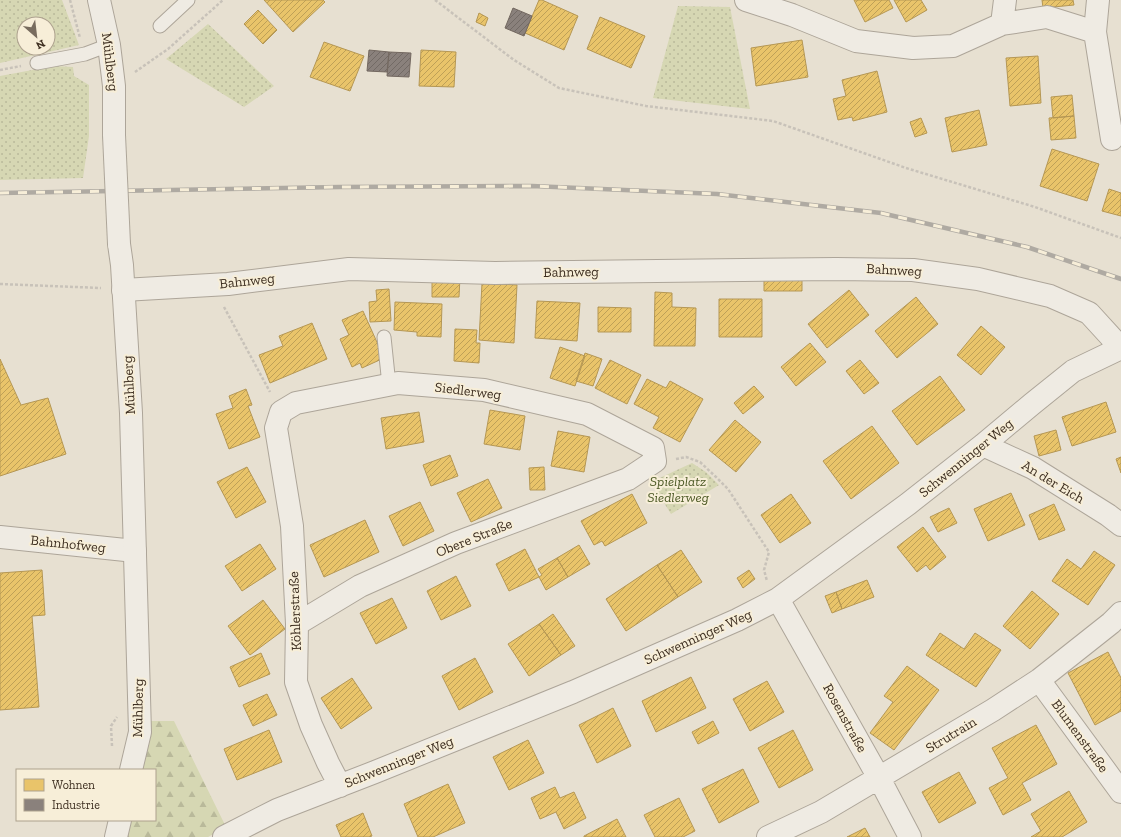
<svg xmlns="http://www.w3.org/2000/svg" width="1121" height="837" viewBox="0 0 1121 837" font-family="'Zilla Slab',serif">
<defs>
<pattern id="grass-dots" width="8" height="8" patternUnits="userSpaceOnUse"><rect width="8" height="8" fill="#d6d7b3"/><path d="M2 2h.1M6 6h.1" fill="none" stroke="#b9b99a" stroke-width="1.8" stroke-linecap="round"/></pattern>
<pattern id="forest-firs" width="22" height="20" patternUnits="userSpaceOnUse"><rect width="22" height="20" fill="#d6d7b3"/><path d="M5 1l3.5 6h-7zM16 11l3.5 6h-7z" fill="#b9b99a"/></pattern>
<pattern id="homes-hatch" width="6" height="6" patternUnits="userSpaceOnUse"><rect width="6" height="6" fill="#e9c46a"/><path d="M-1 1l2-2M0 6l6-6M5 7l2-2" fill="none" stroke="#bea057"/></pattern>
<pattern id="industry-hatch" width="6" height="6" patternUnits="userSpaceOnUse"><rect width="6" height="6" fill="#8a817c"/><path d="M-1 1l2-2M0 6l6-6M5 7l2-2" fill="none" stroke="#726a65"/></pattern>
</defs>
<rect width="100%" height="100%" fill="#e7e0d1"/>
<path fill="url(#grass-dots)" fill-rule="evenodd" d="M0,0H62L79,45L0,63ZM24,24H48V48H24Z
M678,6L730,7L750,109L653,98Z
M208,24L274,86L244,107L166,59Z
M54,66L73,67L74,76L89,85V136L83,178L0,180V76Z
M692,463L706,472L719,485L671,514L651,482Z"/>
<path fill="url(#forest-firs)" d="M149,721H174L226,827L208,837H123L127,820H155V770H139Z"/>
<path fill="url(#homes-hatch)" stroke="#b59754" d="M264,0H323L325,2L293,32Z
M539,0H542L578,16L564,50L525,33Z
M854,0H889L893,8L865,22Z
M894,0H921L927,10L906,22Z
M1042,0H1073L1074,5L1043,8Z
M258,10L277,30L263,44L244,24Z
M479,13L488,18L485,26L476,22Z
M600,17L645,36L631,68L587,49Z
M802,40L808,77L756,86L751,48Z
M324,42L364,56L350,91L310,77Z
M421,50L456,52L454,87L419,86Z
M1038,56L1041,103L1010,106L1006,58Z
M877,71L887,112L853,121L852,117L838,120L833,99L846,96L842,80Z
M1072,95L1074,116L1053,118L1051,97Z
M979,110L987,145L952,152L945,118Z
M1074,116L1076,138L1051,140L1049,118Z
M921,118L927,133L915,137L910,122Z
M1052,149L1099,164L1087,201L1040,186Z
M1109,189L1121,193V216L1102,211Z
M764,276H802V291H764Z
M432,277H460L459,297H432Z
M482,283L517,285L514,343L479,340Z
M389,289L391,321L370,322L369,302L377,301L376,290Z
M849,290L869,315L827,348L808,324Z
M655,292L672,293V307L696,308L695,346H654Z
M916,297L938,324L897,358L875,331Z
M719,299H762V337H719Z
M537,301L580,303L577,341L535,338Z
M395,302L442,304L441,337L417,336V332L394,330Z
M598,307L631,308V332H598Z
M363,311L384,358L362,368L360,363L352,367L340,339L349,335L342,320Z
M312,323L327,359L270,383L259,355L283,346L279,336Z
M981,326L1005,347L981,375L957,355Z
M455,329L477,330L476,343H480L479,363L454,361Z
M810,343L826,362L796,386L781,367Z
M560,347L585,356L575,386L550,378Z
M585,353L602,359L593,386L576,381Z
M0,359L21,405L48,398L66,454L0,476Z
M610,360L641,375L627,404L595,388Z
M860,360L879,383L864,394L846,371Z
M940,376L965,410L917,445L892,411Z
M647,379L666,388L670,381L703,399L680,442L653,428L659,417L634,404Z
M754,386L764,397L743,414L734,403Z
M246,389L252,405L248,406L260,437L229,449L216,414L233,408L229,396Z
M1106,402L1116,432L1072,446L1062,417Z
M490,410L525,416L520,450L484,444Z
M419,412L424,442L386,449L381,418Z
M735,420L761,442L736,472L709,450Z
M872,426L899,463L851,499L823,461Z
M1056,430L1061,450L1039,456L1034,436Z
M558,431L590,437L584,472L551,466Z
M450,455L458,476L431,486L423,465Z
M1121,457V473L1116,459Z
M247,467L266,502L236,518L217,482Z
M544,467L545,490H530L529,468Z
M488,479L502,508L471,522L457,493Z
M1011,493L1025,525L988,541L974,509Z
M632,494L647,523L605,546L602,541L594,545L581,521Z
M791,494L811,523L780,543L761,515Z
M420,502L434,531L403,546L389,516Z
M1054,504L1065,530L1039,540L1029,515Z
M949,508L957,523L938,532L930,517Z
M365,520L379,552L324,577L310,545Z
M923,527L946,557L930,570L926,565L917,572L897,547Z
M260,544L276,569L242,591L225,566Z
M579,545L590,564L568,577L557,558Z
M525,549L539,577L509,591L496,564Z
M681,550L702,582L678,597L657,565Z
M1094,551L1115,565L1088,605L1052,581L1067,559L1081,569Z
M557,558L568,577L546,590L539,577L542,575L538,569Z
M657,565L678,597L626,631L606,599Z
M42,570L45,615L32,616L39,707L0,710V573Z
M749,570L755,579L743,588L737,578Z
M456,576L471,606L441,620L427,591Z
M867,580L874,597L842,609L836,592Z
M1032,591L1059,614L1030,649L1003,626Z
M836,592L842,609L832,613L825,596Z
M392,598L407,628L376,644L360,613Z
M263,600L285,629L250,655L228,626Z
M553,614L575,646L561,655L539,624Z
M539,624L561,655L529,676L508,644Z
M940,633L964,649L975,633L1001,650L976,687L926,655Z
M1108,652L1121,678V711L1095,725L1068,673Z
M261,653L270,674L239,687L230,667Z
M475,658L493,692L459,710L442,676Z
M907,666L939,690L894,750L870,733L893,702L884,696Z
M691,677L706,708L656,732L642,701Z
M352,678L372,708L341,729L321,698Z
M767,681L784,712L750,731L733,699Z
M267,694L277,715L253,726L243,705Z
M613,708L631,746L597,763L579,725Z
M713,721L719,733L698,744L692,732Z
M1036,725L1057,764L1022,783L1031,800L1003,815L989,788L1008,778L992,748Z
M269,730L282,762L237,780L224,749Z
M793,730L813,770L779,788L758,748Z
M528,740L544,773L509,790L493,757Z
M743,769L759,802L719,823L702,789Z
M959,772L976,803L939,823L922,792Z
M448,784L465,823L433,837H418L404,804Z
M555,787L560,798L574,792L586,818L564,829L556,812L540,819L531,798Z
M1069,791L1087,822L1062,837H1031L1041,831L1031,814Z
M679,798L695,831L683,837H655L644,815Z
M363,813L372,836L369,837H341L336,825Z
M617,819L626,837H584V836Z
M865,828L870,837H847Z"/>
<path fill="url(#industry-hatch)" stroke="#736860" d="M513,8L532,16L524,36L505,28Z
M369,50L389,52L387,72L367,71Z
M389,52L411,53L409,77L387,76Z"/>
<g fill="none" stroke-linecap="round" stroke-linejoin="round">
<defs>
<path id="service" d="M160,26L188,0
M37,63L85,54L109,45
M384,337L389,385"/>
<path id="minor" d="M746,0L792,15L856,41L913,48L953,46L1002,24L1005,0
M1002,24L1047,17L1095,32L1112,139
M1095,32L1098,0
M123,290L228,284L349,269L495,273L836,269L913,270L978,279L1050,296L1089,313L1121,348
M983,445L1033,468L1108,515L1121,525
M0,537L135,551
M778,599L879,778L910,837
M297,624L360,586L456,543L628,479L655,461L653,448L587,414L484,390L398,383L296,403L281,412L276,428L292,526L297,624L296,682L311,725L328,763L340,786
M1039,680L1121,792
M224,837L277,810L375,772L573,692L737,620L778,599L908,504L983,445L1032,404L1073,371L1121,348
M768,837L821,812L993,710L1039,680L1111,623L1121,613"/>
<path id="tertiary" d="M99,0L109,45L114,86V135
M119,244L122,265L131,413L140,732L131,770
M116,837L120,820"/>
</defs>
<use href="#service" stroke="#ada599" stroke-width="15"/>
<use href="#minor" stroke="#ada599" stroke-width="24"/>
<use href="#tertiary" stroke="#ada599" stroke-width="24"/>
<path stroke="#c8c2b9" stroke-width="2.5" stroke-dasharray="3 2" stroke-linecap="butt" d="M70,0L80,38
M435,0L514,60L559,88L646,106L773,121L906,168L1035,207L1121,238
M0,70L21,66
M135,72L168,49L223,0
M0,284L101,288
M224,307L270,392
M676,459L686,457L700,462L716,477L728,489L769,552L764,570L767,581
M112,746L111,726L117,717"/>
<use href="#service" stroke="#efebe3" stroke-width="13"/>
<use href="#minor" stroke="#efebe3" stroke-width="22"/>
<use href="#tertiary" stroke="#efebe3" stroke-width="22"/>
<defs>
<path id="rail" d="M0,193L340,187L532,186L717,194L881,213L1027,247L1121,279"/>
</defs>
<use href="#rail" stroke="#afaaa2" stroke-width="4.5"/>
<use href="#rail" stroke="#f7eed8" stroke-width="3" stroke-dasharray="9" stroke-linecap="butt"/>
<defs>
<path id="tertiary-bridge" d="M114,135L119,244"/>
</defs>
<use href="#tertiary-bridge" stroke="#ada599" stroke-width="24" stroke-linecap="butt"/>
<use href="#tertiary-bridge" stroke="#efebe3" stroke-width="22"/>
</g>
<g text-anchor="middle" dominant-baseline="central" stroke-width="4" stroke-linejoin="round" paint-order="stroke">
<g font-size="14" fill="#3d2e20" stroke="#f7eed8">
<text transform="translate(110 62) rotate(83)">Mühlberg</text>
<text transform="translate(894 270) rotate(3)">Bahnweg</text>
<text transform="translate(571 272) rotate(-1)">Bahnweg</text>
<text transform="translate(247 281) rotate(-6)">Bahnweg</text>
<text transform="translate(129 385) rotate(-93)">Mühlberg</text>
<text transform="translate(468 391) rotate(7)">Siedlerweg</text>
<text transform="translate(966 458) rotate(-39)">Schwenninger Weg</text>
<text transform="translate(1053 482) rotate(31)">An der Eich</text>
<text transform="translate(474 538) rotate(-22)">Obere Straße</text>
<text transform="translate(68 544) rotate(6)">Bahnhofweg</text>
<text transform="translate(295 611) rotate(-92)">Köhlerstraße</text>
<text transform="translate(698 637) rotate(-24)">Schwenninger Weg</text>
<text transform="translate(138 708) rotate(-89)">Mühlberg</text>
<text transform="translate(845 718) rotate(61)">Rosenstraße</text>
<text transform="translate(951 735) rotate(-31)">Strutrain</text>
<text transform="translate(1080 736) rotate(54)">Blumenstraße</text>
<text transform="translate(399 762) rotate(-22)">Schwenninger Weg</text>
</g>
<g font-size="14" font-style="italic" fill="#4d5a26" stroke="#f7eed8">
<text x="678" y="481">Spielplatz<tspan x="678" dy="16">Siedlerweg</tspan></text>
</g>
</g>
<rect x="16" y="769" width="140" height="52" fill="#f7eed8" stroke="#ada18e"/>
<rect x="24" y="779" width="20" height="12" fill="#e9c46a" stroke="#ada18e"/>
<text x="52" y="789" font-size="12" fill="#3d2e20">Wohnen</text>
<rect x="24" y="799" width="20" height="12" fill="#8a817c" stroke="#ada18e"/>
<text x="52" y="809" font-size="12" fill="#3d2e20">Industrie</text>
<g transform="translate(36 36) rotate(152)"><circle r="19" fill="#f7eed8" stroke="#ada18e"/>
<path d="M0-3L7 15L0 10L-7 15Z" fill="#786c5e"/>
<text y="-6" font-size="11" font-weight="bold" text-anchor="middle" fill="#3d2e20">N</text>
</g>
</svg>
